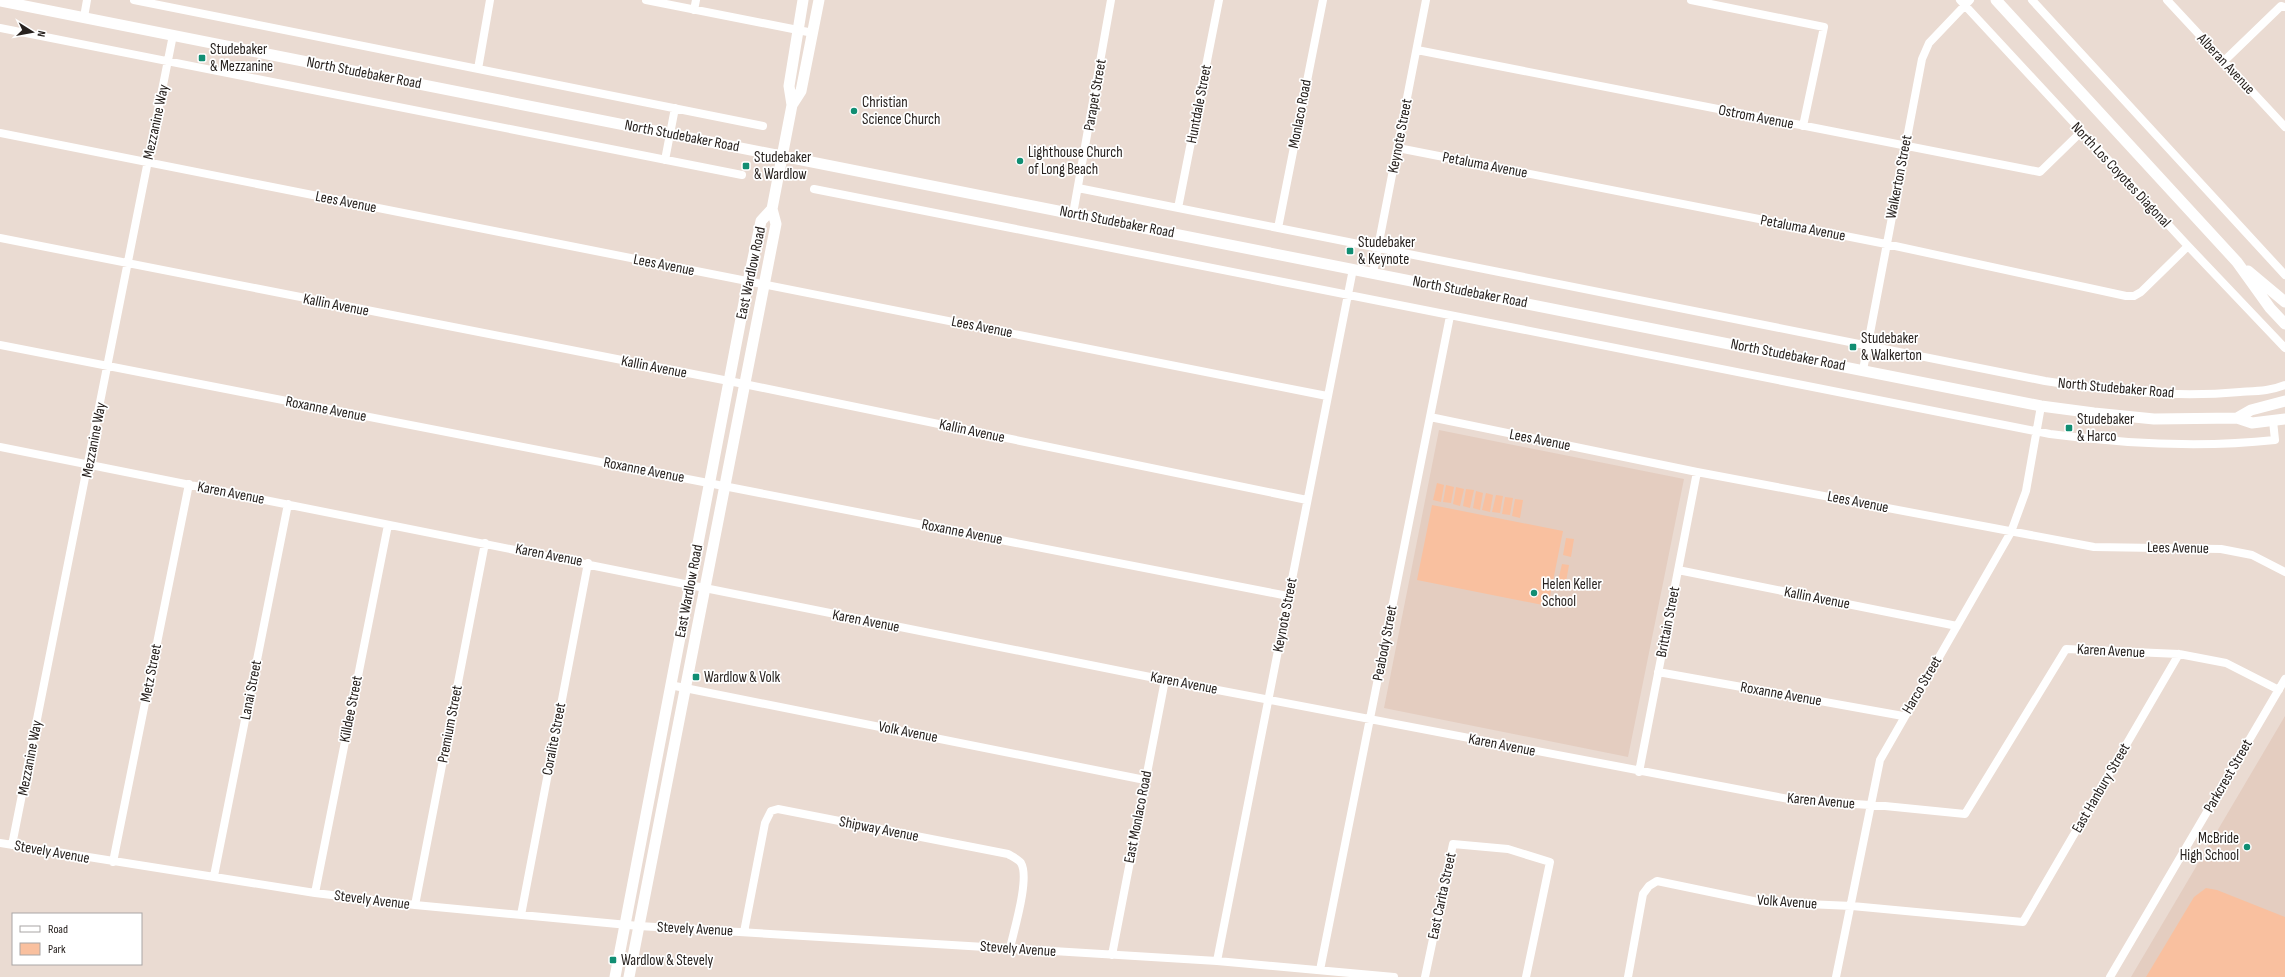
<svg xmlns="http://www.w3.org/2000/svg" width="2285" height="977" viewBox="0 0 2285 977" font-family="'Sofia Sans Condensed',sans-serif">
<rect width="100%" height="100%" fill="#eadbd2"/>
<path fill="#e4cdc0" d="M1439,430L1684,479L1628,757L1384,708Z
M2285,716V977H2131Z"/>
<path fill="#f9c09f" d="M1437,483L1444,485L1441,502L1433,500Z
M1446,485L1454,487L1451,503L1443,502Z
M1456,487L1464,489L1460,506L1453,504Z
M1466,489L1474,490L1470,508L1463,506Z
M1476,491L1483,493L1480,510L1473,508Z
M1486,493L1493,495L1490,512L1482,510Z
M1496,495L1503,496L1500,513L1492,512Z
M1505,497L1513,498L1510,515L1502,514Z
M1515,499L1523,500L1520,518L1512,516Z
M1432,505L1563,531L1548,606L1417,580Z
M1566,538L1574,539L1571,557L1563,555Z
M1562,564L1569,565L1566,582L1558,581Z
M2206,888L2217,890L2285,917V977H2146L2194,897Z"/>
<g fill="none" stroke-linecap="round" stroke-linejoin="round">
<path stroke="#fff" stroke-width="8" d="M134,0L763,126
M646,0L813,33
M1691,0L1824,27L1803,126
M1960,0L2188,246L2285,348
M2032,0L2285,275
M2167,0L2285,127
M694,10L696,0
M84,17L87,0
M0,28L742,175
M1417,50L2040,172L2081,132
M2223,62L2281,6L2285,7
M478,69L490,0
M0,133L1327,396
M1398,148L1886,244L2126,296H2134L2141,292L2188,246
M665,160L675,108
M1078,188L2045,381C2110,391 2174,398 2240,392C2255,391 2271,391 2285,385
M814,189L2050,434C2125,444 2200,448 2275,440L2273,421
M1178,208L1219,0
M1073,214L1111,0
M1278,228L1323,0
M0,238L744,384L1307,500
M1373,273L1426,0
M0,345L1288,596
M1863,370L1922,59L1929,43L1970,0
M1430,417L1697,472L2094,547L2221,549L2252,555L2285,572
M0,447L1165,680L1794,800L1885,806L1965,814L2066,649L2179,654L2226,663L2279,690
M1678,570L1957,626
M1658,672L1903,716
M670,685L1145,780
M1639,772L1697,472
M0,843L315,893L415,905L639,926L1217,961L1394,977
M12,845L173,35
M113,862L189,484
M214,876L288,504
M315,893L388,525
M415,905L485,543
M521,915L588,563
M744,932L765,823L771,811L778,809L1008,854C1013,857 1018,859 1021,863C1030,878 1014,930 1010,948
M1112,955L1165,680
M1217,961L1353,269
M1320,970L1450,316
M1425,977L1453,844L1508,849L1550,862L1526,977
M1628,977L1643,894L1649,886L1657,881L1758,902L1852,906L2023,922L2179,654
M1836,977L1880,760L2011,532L2026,491L2041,406
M2110,977L2285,679"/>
<path stroke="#fff" stroke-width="11" d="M1996,0L2237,262L2270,308L2285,324
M0,1L2041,406L2094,413L2154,419L2237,418L2252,423L2285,419
M792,105L801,91L819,0
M2248,271L2285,302
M2237,418L2251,410L2285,401
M615,977L748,282L761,221L772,209
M629,977L776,224L772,209L792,105L789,86L803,0"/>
</g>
<g fill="#118e73" stroke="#fff" stroke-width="1.5">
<rect x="198" y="54" width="8" height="8" rx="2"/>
<circle cx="854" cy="111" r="4"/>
<circle cx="1020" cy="161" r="4"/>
<rect x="742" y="162" width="8" height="8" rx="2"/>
<rect x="1346" y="247" width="8" height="8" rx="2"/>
<rect x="1849" y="343" width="8" height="8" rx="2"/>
<rect x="2065" y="424" width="8" height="8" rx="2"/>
<circle cx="1534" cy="593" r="4"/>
<rect x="692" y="673" width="8" height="8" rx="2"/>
<circle cx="2247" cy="847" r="4"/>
<rect x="609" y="956" width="8" height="8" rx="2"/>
</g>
<g text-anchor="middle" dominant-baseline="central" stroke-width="3.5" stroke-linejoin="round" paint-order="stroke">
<g font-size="15" fill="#27211e" stroke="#fff" text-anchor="start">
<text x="210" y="49">Studebaker<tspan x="210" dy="17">&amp; Mezzanine</tspan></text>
<text x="862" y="102">Christian<tspan x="862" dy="17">Science Church</tspan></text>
<text x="1028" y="152">Lighthouse Church<tspan x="1028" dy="17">of Long Beach</tspan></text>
<text x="754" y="157">Studebaker<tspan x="754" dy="17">&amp; Wardlow</tspan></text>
<text x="1358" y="242">Studebaker<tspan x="1358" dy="17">&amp; Keynote</tspan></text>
<text x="1861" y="338">Studebaker<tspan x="1861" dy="17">&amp; Walkerton</tspan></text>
<text x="2077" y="419">Studebaker<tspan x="2077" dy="17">&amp; Harco</tspan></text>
<text x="1542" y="584">Helen Keller<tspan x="1542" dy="17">School</tspan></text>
<text x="704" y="677">Wardlow &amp; Volk</text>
<text x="2239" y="838" text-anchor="end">McBride<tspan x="2239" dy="17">High School</tspan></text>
<text x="621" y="960">Wardlow &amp; Stevely</text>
</g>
<g font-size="15" fill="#27211e" stroke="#fff">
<text transform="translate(2226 64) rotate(47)">Alberan Avenue</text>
<text transform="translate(364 73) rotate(11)">North Studebaker Road</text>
<text transform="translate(1095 95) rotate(-80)">Parapet Street</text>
<text transform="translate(1199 104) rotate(-79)">Huntdale Street</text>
<text transform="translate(1300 114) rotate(-79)">Monlaco Road</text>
<text transform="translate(1756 117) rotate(11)">Ostrom Avenue</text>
<text transform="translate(156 122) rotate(-78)">Mezzanine Way</text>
<text transform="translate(682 136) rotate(11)">North Studebaker Road</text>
<text transform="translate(1400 136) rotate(-79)">Keynote Street</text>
<text transform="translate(1485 165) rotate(11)">Petaluma Avenue</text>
<text transform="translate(2121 175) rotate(47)">North Los Coyotes Diagonal</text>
<text transform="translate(1899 177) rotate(-79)">Walkerton Street</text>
<text transform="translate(346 202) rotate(11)">Lees Avenue</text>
<text transform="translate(1117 222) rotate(11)">North Studebaker Road</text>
<text transform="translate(1803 228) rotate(11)">Petaluma Avenue</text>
<text transform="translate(664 265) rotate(11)">Lees Avenue</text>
<text transform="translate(751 273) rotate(-78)">East Wardlow Road</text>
<text transform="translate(1470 292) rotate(11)">North Studebaker Road</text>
<text transform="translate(336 305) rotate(11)">Kallin Avenue</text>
<text transform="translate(982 327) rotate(11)">Lees Avenue</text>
<text transform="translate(1788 355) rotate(11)">North Studebaker Road</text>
<text transform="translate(654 367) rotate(11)">Kallin Avenue</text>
<text transform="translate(2116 388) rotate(5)">North Studebaker Road</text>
<text transform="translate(326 409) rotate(11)">Roxanne Avenue</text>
<text transform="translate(972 431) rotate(12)">Kallin Avenue</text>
<text transform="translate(94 440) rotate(-79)">Mezzanine Way</text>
<text transform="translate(1540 440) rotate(11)">Lees Avenue</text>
<text transform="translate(644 470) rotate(11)">Roxanne Avenue</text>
<text transform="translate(231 493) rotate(11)">Karen Avenue</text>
<text transform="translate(1858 502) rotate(11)">Lees Avenue</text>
<text transform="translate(962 532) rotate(11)">Roxanne Avenue</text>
<text transform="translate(2178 548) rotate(1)">Lees Avenue</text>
<text transform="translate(549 555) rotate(11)">Karen Avenue</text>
<text transform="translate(689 591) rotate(-79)">East Wardlow Road</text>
<text transform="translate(1817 598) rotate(11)">Kallin Avenue</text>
<text transform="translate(1285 615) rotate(-79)">Keynote Street</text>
<text transform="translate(866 621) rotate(11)">Karen Avenue</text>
<text transform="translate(1668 622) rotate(-79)">Brittain Street</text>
<text transform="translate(1385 643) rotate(-79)">Peabody Street</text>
<text transform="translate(2111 651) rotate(3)">Karen Avenue</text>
<text transform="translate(151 673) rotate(-79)">Metz Street</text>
<text transform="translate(1184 683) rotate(11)">Karen Avenue</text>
<text transform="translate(1922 685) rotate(-60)">Harco Street</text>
<text transform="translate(251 690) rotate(-79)">Lanai Street</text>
<text transform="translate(1781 694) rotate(10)">Roxanne Avenue</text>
<text transform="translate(351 709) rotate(-79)">Killdee Street</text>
<text transform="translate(450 724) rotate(-79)">Premium Street</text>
<text transform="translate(908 732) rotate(11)">Volk Avenue</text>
<text transform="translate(554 739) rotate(-79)">Coralite Street</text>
<text transform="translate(1502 745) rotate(11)">Karen Avenue</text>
<text transform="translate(30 758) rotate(-79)">Mezzanine Way</text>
<text transform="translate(2228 776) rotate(-60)">Parkcrest Street</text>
<text transform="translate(2101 788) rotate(-60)">East Hanbury Street</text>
<text transform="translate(1821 801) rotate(5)">Karen Avenue</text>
<text transform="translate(1138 817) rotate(-79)">East Monlaco Road</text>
<text transform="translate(879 829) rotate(11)">Shipway Avenue</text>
<text transform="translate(52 852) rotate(10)">Stevely Avenue</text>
<text transform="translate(1442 896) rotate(-78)">East Carita Street</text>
<text transform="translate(372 900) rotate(7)">Stevely Avenue</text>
<text transform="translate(1787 902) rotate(4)">Volk Avenue</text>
<text transform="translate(695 929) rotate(3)">Stevely Avenue</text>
<text transform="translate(1018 949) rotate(4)">Stevely Avenue</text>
</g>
</g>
<rect x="12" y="913" width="130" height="52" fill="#ffffff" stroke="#a9a6a5"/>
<rect x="20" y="926" width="20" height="6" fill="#ffffff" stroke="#a9a6a5"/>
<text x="48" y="933" font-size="12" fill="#27211e">Road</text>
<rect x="20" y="943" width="20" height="12" fill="#f9c09f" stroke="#a9a6a5"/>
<text x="48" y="953" font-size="12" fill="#27211e">Park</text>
<g transform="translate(32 32) rotate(101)" stroke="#ffffff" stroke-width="3" paint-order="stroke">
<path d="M0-3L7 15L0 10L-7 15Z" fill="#27211e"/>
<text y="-6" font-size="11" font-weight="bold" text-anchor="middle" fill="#27211e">N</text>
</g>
</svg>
